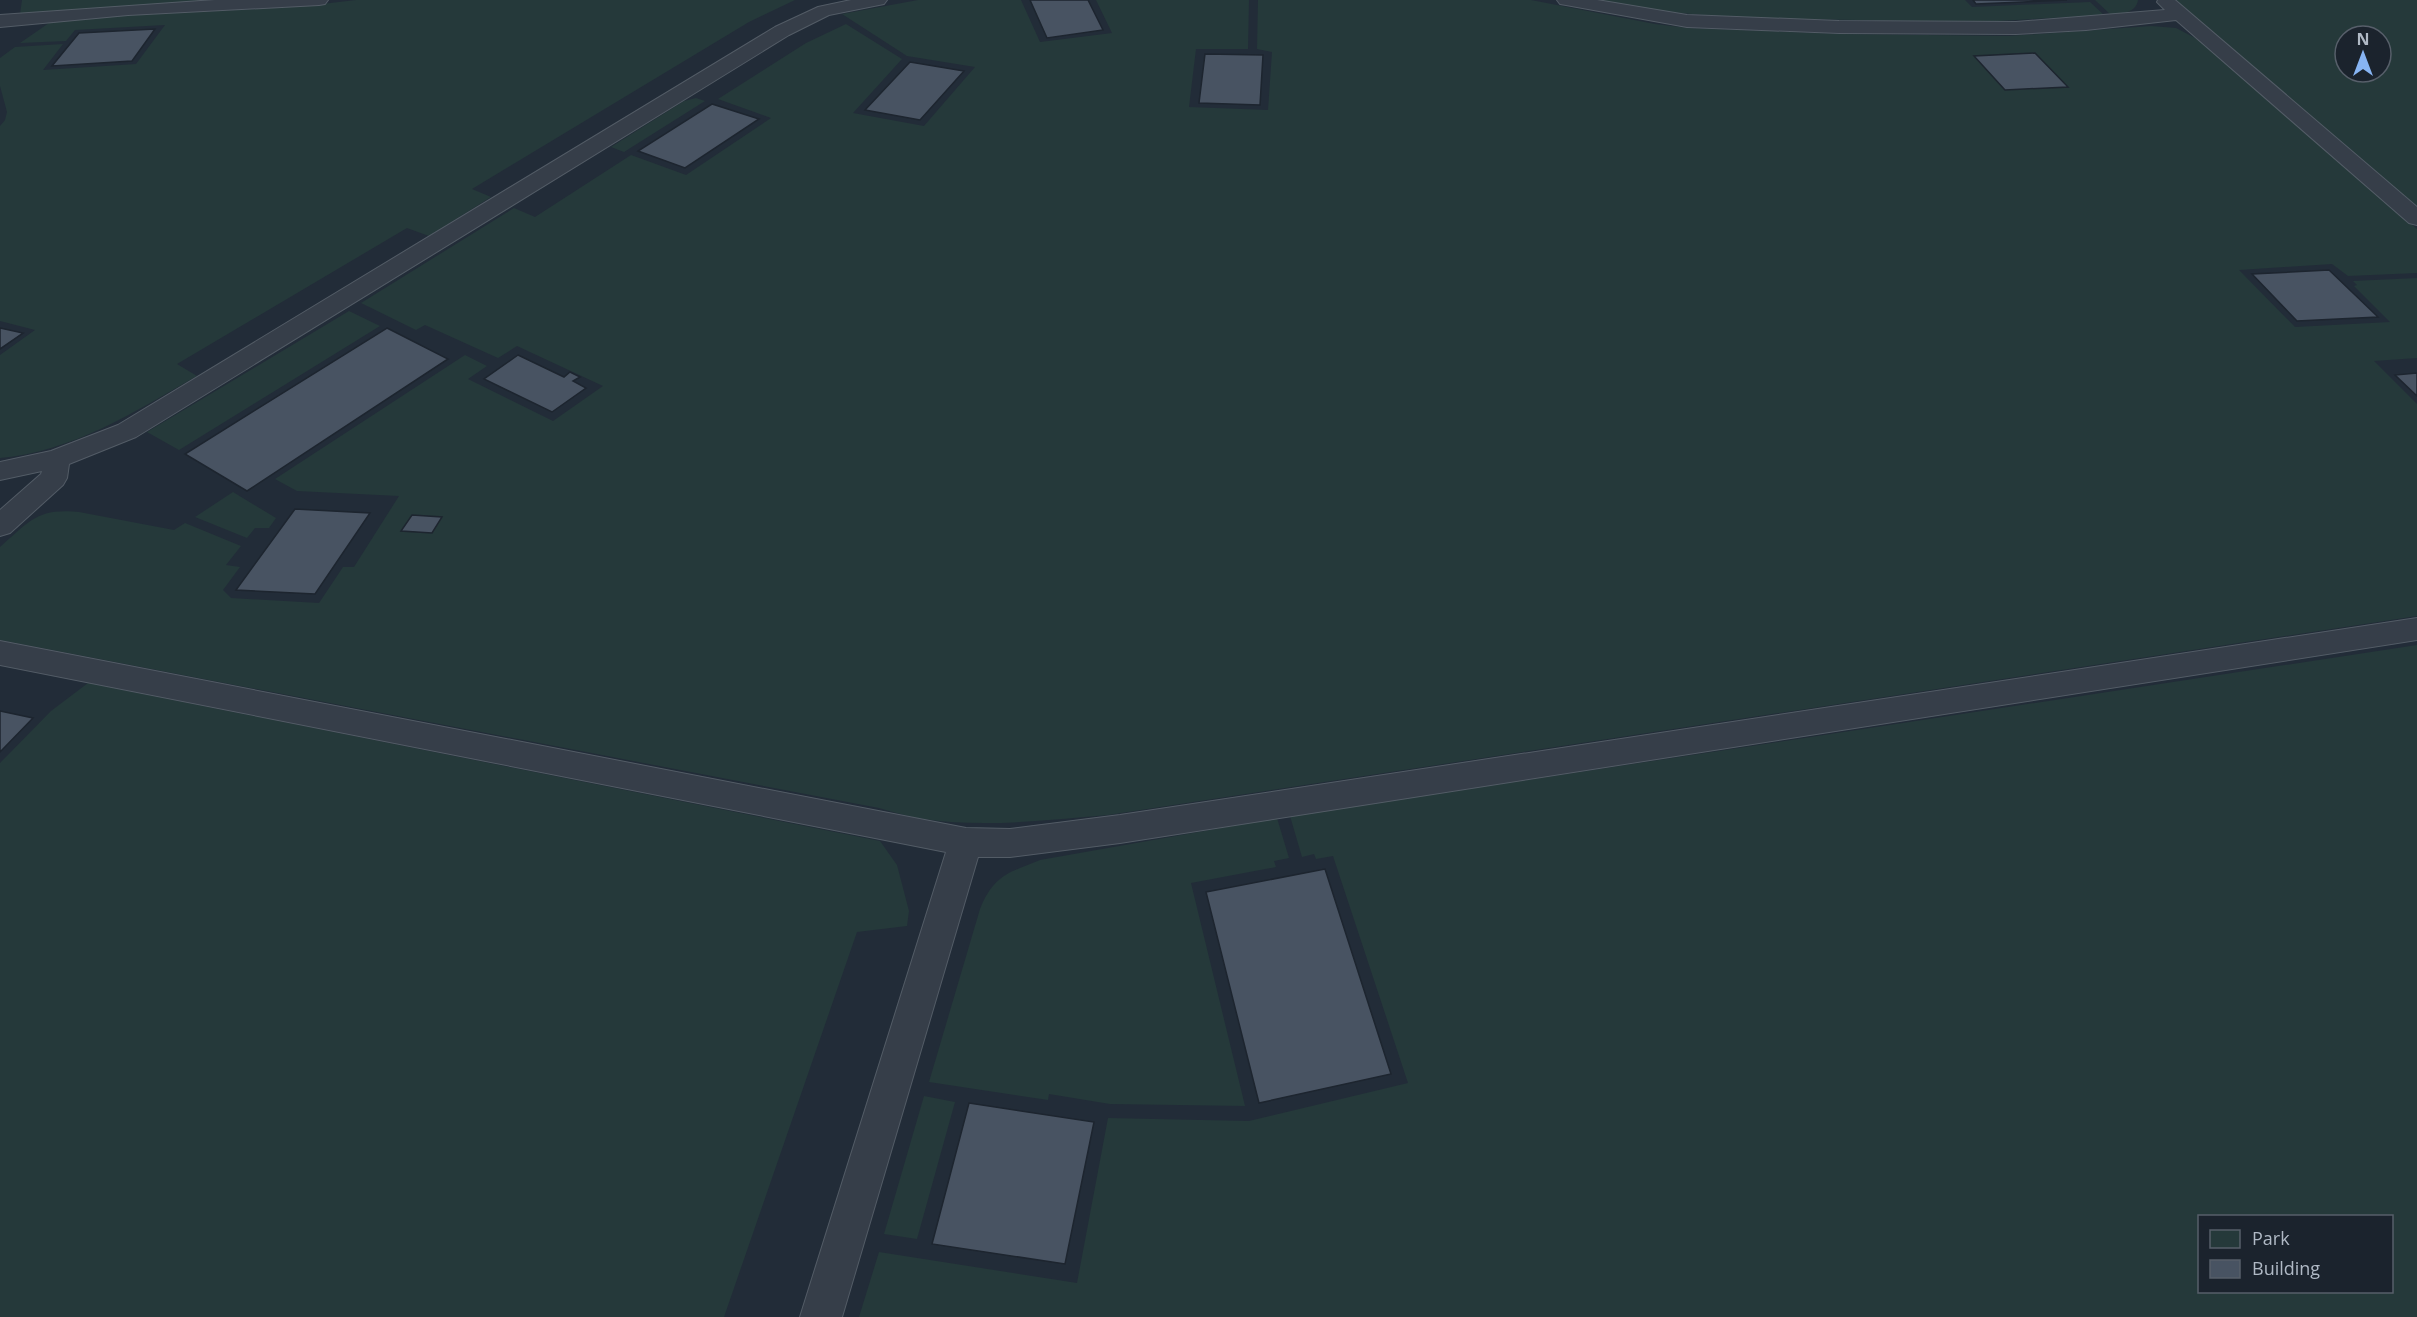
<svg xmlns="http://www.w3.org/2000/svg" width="2417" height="1317" viewBox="0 0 2417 1317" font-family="'Open Sans',sans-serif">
<rect width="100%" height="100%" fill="#222c38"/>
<path fill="#25393a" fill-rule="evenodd" d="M22,0H246L20,14Z
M356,0H795L749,22L472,189L491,197L429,236L407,228L177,364L197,376C136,411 72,452 0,458V355L35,330L0,321V126L5,120L7,112L0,86V58L15,47L63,44L43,70L136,64L165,25L75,30L66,41L20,43L49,23L59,20C157,11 258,13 356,0Z
M918,0H1021L1040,42L1112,33L1096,0H1249L1248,49H1196L1189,107L1268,110L1272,52L1257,49L1258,0H1531L1655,24L1688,28L1843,34L2009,36L2151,26L2176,28L2203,42L2417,229V273L2348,276L2332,264L2239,270L2295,327L2390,322L2354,286L2357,285L2353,281L2417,278V358L2374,361L2417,404V616L1108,815C1047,820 985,828 924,819C909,817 894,812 879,808L0,640V547C30,521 37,508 79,512L174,530L185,523L241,546L226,565L240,567L223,590L231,598L319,603L343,567H354L399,496L297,491L275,479L465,355L487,366L468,379L553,421L603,386L517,346L498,358L425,325L416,330L361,303L514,208L535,217L631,155L686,175L771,118L718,99L806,43L846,24L902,59L853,113L924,126L975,67L907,56L842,14Z
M1599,0H1965L1972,7L2090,2L2104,15L1980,22L1740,18L1656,11Z
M2095,0H2138C2136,13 2123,13 2111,15Z
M2176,0H2417V207ZM2345,36H2381V72H2345Z
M696,98L705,101L624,152L611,147L684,101Z
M349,311L380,326L179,450L147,432Z
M233,492L276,518L269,528H255L247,538L195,517Z
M2417,645V1317H859L879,1252L1077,1283L1108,1118L1249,1121L1408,1083L1333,856L1316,859L1314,854L1302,857L1290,816ZM2200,1216H2392V1292H2200Z
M88,683L880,841L897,865L909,911L907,926L857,932L724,1317H0V763L51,711Z
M1277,818L1289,858L1274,861L1276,867L1191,883L1245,1106L1110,1104L1049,1094L1048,1100L929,1082L980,909C994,875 1008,873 1040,860Z
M924,1096L955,1102L917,1239L884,1234Z"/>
<path fill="#485362" stroke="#1d252f" stroke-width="1.5" d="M1030,0H1088L1103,30L1047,38Z
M1973,0H2067L1976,4Z
M155,29L132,61L52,66L79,33Z
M2035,53L2068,87L2005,90L1974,56Z
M1205,54L1263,55L1260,105L1199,103Z
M910,62L964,71L920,120L865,110Z
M712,104L759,119L685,168L638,151Z
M2329,270L2378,317L2297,321L2252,274Z
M0,328L23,333L0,349Z
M387,328L448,359L247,491L185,454Z
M518,355L564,377L570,372L580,377L573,381L586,388L552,412L484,379Z
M2417,373V396L2395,375Z
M295,509L370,513L315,594L236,590Z
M412,515L442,517L432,533L401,531Z
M0,711L33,718L0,752Z
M1325,869L1391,1074L1259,1103L1206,892Z
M969,1103L1094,1122L1065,1264L932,1244Z"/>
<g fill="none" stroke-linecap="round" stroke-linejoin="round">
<defs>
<path id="lane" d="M215,0H328L325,4L319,5L128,15L0,27V15Z
M851,0H887L884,4L829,15L789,35L136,437L69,464L67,478L63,485L10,533L0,536V510L41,474L42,471L0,480V462L51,451L118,425L775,27L818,7Z
M1557,0H1597L1687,15L1839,21L2016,22L2165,10L2157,2L2158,0H2175L2417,207V225L2409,223L2176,20L2086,30L2016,34L1839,33L1687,27L1566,5L1560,4Z
M2417,618V640L1120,843L1010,857H978L842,1317H800L946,852L0,665V641L966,828L1010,829L1120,815Z"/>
</defs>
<use href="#lane" stroke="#535c66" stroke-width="2"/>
<use href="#lane" fill="#363e49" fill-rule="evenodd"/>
</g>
<rect x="2198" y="1215" width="195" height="78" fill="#1b232d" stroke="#575f6a" stroke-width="1.5"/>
<rect x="2210" y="1230" width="30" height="18" fill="#25393a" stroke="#575f6a" stroke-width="1.5"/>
<text x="2252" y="1245" font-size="18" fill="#b0b9c5">Park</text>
<rect x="2210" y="1260" width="30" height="18" fill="#485362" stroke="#575f6a" stroke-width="1.5"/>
<text x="2252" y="1275" font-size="18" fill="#b0b9c5">Building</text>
<g transform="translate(2363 54)"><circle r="28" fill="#1b232d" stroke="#575f6a" stroke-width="1.5"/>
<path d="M0-4.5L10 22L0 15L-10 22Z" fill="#87b4f3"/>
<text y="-9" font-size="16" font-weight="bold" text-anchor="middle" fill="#b0b9c5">N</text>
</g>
</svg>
